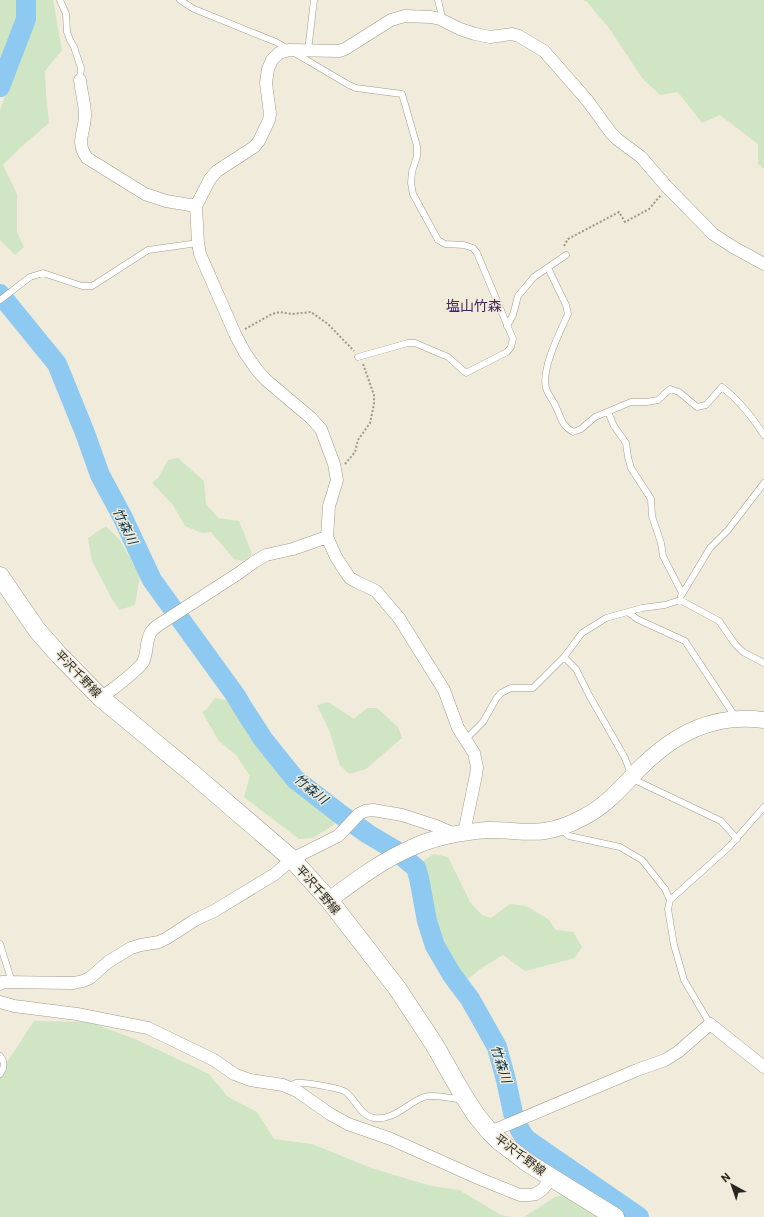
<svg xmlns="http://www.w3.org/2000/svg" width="764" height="1217" viewBox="0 0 764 1217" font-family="Roboto,'Noto Sans JP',sans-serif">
<rect width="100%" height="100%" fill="#f0ebda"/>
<path fill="#cfe5c3" d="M0,0H53L62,50L45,71L46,94L49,123L21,147L3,165L17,194V232L24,247L15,255L0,240V110L10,83L0,75Z
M583,0H764V169L758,164V144L720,115L702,123L678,92L660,95L643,79L609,28L587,2Z
M178,458L204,481L206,504L218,518L239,521L252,554L243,561L234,559L211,532L202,533L185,526L173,505L152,483L158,478L168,460Z
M106,526L120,540L140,576L135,605L120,610L112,599L92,561L88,538Z
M215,698L232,701L271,755L306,795L325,807L335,824L313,838L299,839L244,797L250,776L236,755L219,741L202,712L207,709Z
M328,702L354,719L367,708H377L398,727L402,738L366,769L349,774L340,765L329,730L317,705Z
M434,854L448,857L470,902L482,915L491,918L510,904L526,906L548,919L556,930L573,932L582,947L575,958L525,971L503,955L480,969L468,979L457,972L441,942L432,914L423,861Z
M34,1021L89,1022L135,1039L209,1074L228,1097L257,1112L274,1139L312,1144L371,1168L431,1186L459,1190L501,1215L511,1217H0V1073Z
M573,1192L599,1217H524L555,1197Z"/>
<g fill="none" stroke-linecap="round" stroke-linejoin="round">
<path stroke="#8ec9f1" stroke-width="20" d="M0,87L26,19V0
M0,294L57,364L85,433L100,475L122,516L152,580L236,696L243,708L263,739L295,779L340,814L368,834L395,850L416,868L419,878L427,921L435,946L452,975L470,999L497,1047L506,1080L513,1113L520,1130L526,1139L639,1217"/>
<defs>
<path id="service" d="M60,0L66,14L67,32L70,40L74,47L81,68L80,80
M180,0L194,9L276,42L349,85L356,88L402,94L417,146V156L412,172L411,183L413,194L438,240L445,244L464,245L473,248L477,253L513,339L511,347L507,352L466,373L448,357L415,343H408L358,357
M438,0L443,21
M308,51L314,0
M548,268L566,305L568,314C560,332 541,369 546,388C548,395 553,400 556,407C562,419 561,425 573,432L581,429L595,417L631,402H647L658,400L670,389L679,392L697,407L706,405L722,387C739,400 753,418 764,435
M0,300L30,277L43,273L82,286H92L100,281L148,250L198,243
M507,326L513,315L518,296L534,277L566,255
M608,412L614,426L626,443L628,457L631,468L651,499L652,516L661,543L663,556L682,593
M681,596L710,548L728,530L764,483
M628,612L637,619L685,641L736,718
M564,657L576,669L589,695L625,758L632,777L639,782L721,821L737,839
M465,740L483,722L496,699L501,693L511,688H533L564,657L582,633L606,618L642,608L665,605L680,600L719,621L735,644L743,652L764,663
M560,828L569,836L620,847L642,860L665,889L670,900L668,909L674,945L684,980L710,1024
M670,900L729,847L764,807
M0,944L12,982
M0,1056C5,1062 5,1067 0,1074
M288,1086C290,1085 294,1084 296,1083C303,1082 343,1088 347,1093C356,1101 361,1116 374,1118C394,1121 407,1103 424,1097C434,1094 448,1098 458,1099L461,1096"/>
<path id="minor" d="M80,80C81,91 85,104 85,115C85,132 75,142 87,158L145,194L166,201L196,206
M101,698C111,690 137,672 143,662C148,653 145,642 151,632C153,629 157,626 160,624L239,573L254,562L266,555L293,549L327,537
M464,833L476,775L477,767L474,753L458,728L444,690L399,618L376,591L357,582L350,578L347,574L336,557L327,537L329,506L337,480L334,464L321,429L311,418L266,380L257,370L245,353L235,334L200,254L198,243L196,206L210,179L217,171L254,147L259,141L269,120L270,114L266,83L268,69L272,60L279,53L289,50L339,51L345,49L391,20L405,16L431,17L440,19L460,29L475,34L490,37L512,34L519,36L544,51L587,100L611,133L617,139L641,157L667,187L713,234L733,247L764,264
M0,984L2,982L74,983L83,981L90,978L108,962L131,948L141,945L159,942L167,938L195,920L214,911L275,874L292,859L338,836L359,814L365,811L373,810L402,815L436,826L457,835
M0,1002L14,1006L77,1014L148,1028L214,1060L234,1074L250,1080L283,1085L297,1091L330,1114L348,1124L391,1139L478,1178L520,1195H529L536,1194L543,1189L551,1178
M490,1132L637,1070L665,1060L678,1052L710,1024L764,1067"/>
<path id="tertiary" d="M329,900C355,881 381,861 411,848C434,837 462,832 487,830C506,829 526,834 545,831C557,829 571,824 582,818C605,807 622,787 639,769C674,734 713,713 764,720"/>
<path id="secondary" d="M0,576L37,630L59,655L101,698L193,774L292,859L329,900L397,988L434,1044L463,1095L476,1115L490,1132L498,1140L528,1163L615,1217"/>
</defs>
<use href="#service" stroke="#a19d8d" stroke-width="7"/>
<use href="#minor" stroke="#a19d8d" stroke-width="13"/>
<use href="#tertiary" stroke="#a19d8d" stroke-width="17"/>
<use href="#secondary" stroke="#a19d8d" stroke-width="19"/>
<path stroke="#9c988c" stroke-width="2" stroke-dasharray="2 2" stroke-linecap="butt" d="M564,246L568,239L619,212L625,222L649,209L661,195
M245,329L272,314L280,312L292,314L311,312L328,324L354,351
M345,464L355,452L358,440L370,423L374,404V395L363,364"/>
<use href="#service" stroke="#fff" stroke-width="6"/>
<use href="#minor" stroke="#fff" stroke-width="12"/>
<use href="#tertiary" stroke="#fff" stroke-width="16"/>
<use href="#secondary" stroke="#fff" stroke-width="18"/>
</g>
<g text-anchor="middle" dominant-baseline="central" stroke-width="3" stroke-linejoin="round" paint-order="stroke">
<g font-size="12" fill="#292721" stroke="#f0ebda">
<text transform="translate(78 674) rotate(46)">平沢千野線</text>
<text transform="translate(318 890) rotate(49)">平沢千野線</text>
<text transform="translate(520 1155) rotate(37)">平沢千野線</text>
</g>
<g font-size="13" font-style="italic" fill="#002f49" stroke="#f0ebda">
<text transform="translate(125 526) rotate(64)">竹森川</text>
<text transform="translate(311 789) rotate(39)">竹森川</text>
<text transform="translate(501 1064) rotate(72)">竹森川</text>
</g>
<g font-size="14" fill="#43235b" stroke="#f0ebda">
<text x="474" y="306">塩山竹森</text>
</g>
</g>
<g transform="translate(732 1185) rotate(320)" stroke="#f0ebda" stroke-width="3" paint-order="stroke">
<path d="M0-3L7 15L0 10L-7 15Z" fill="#292721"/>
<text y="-6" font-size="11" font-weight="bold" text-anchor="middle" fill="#292721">N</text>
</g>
</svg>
